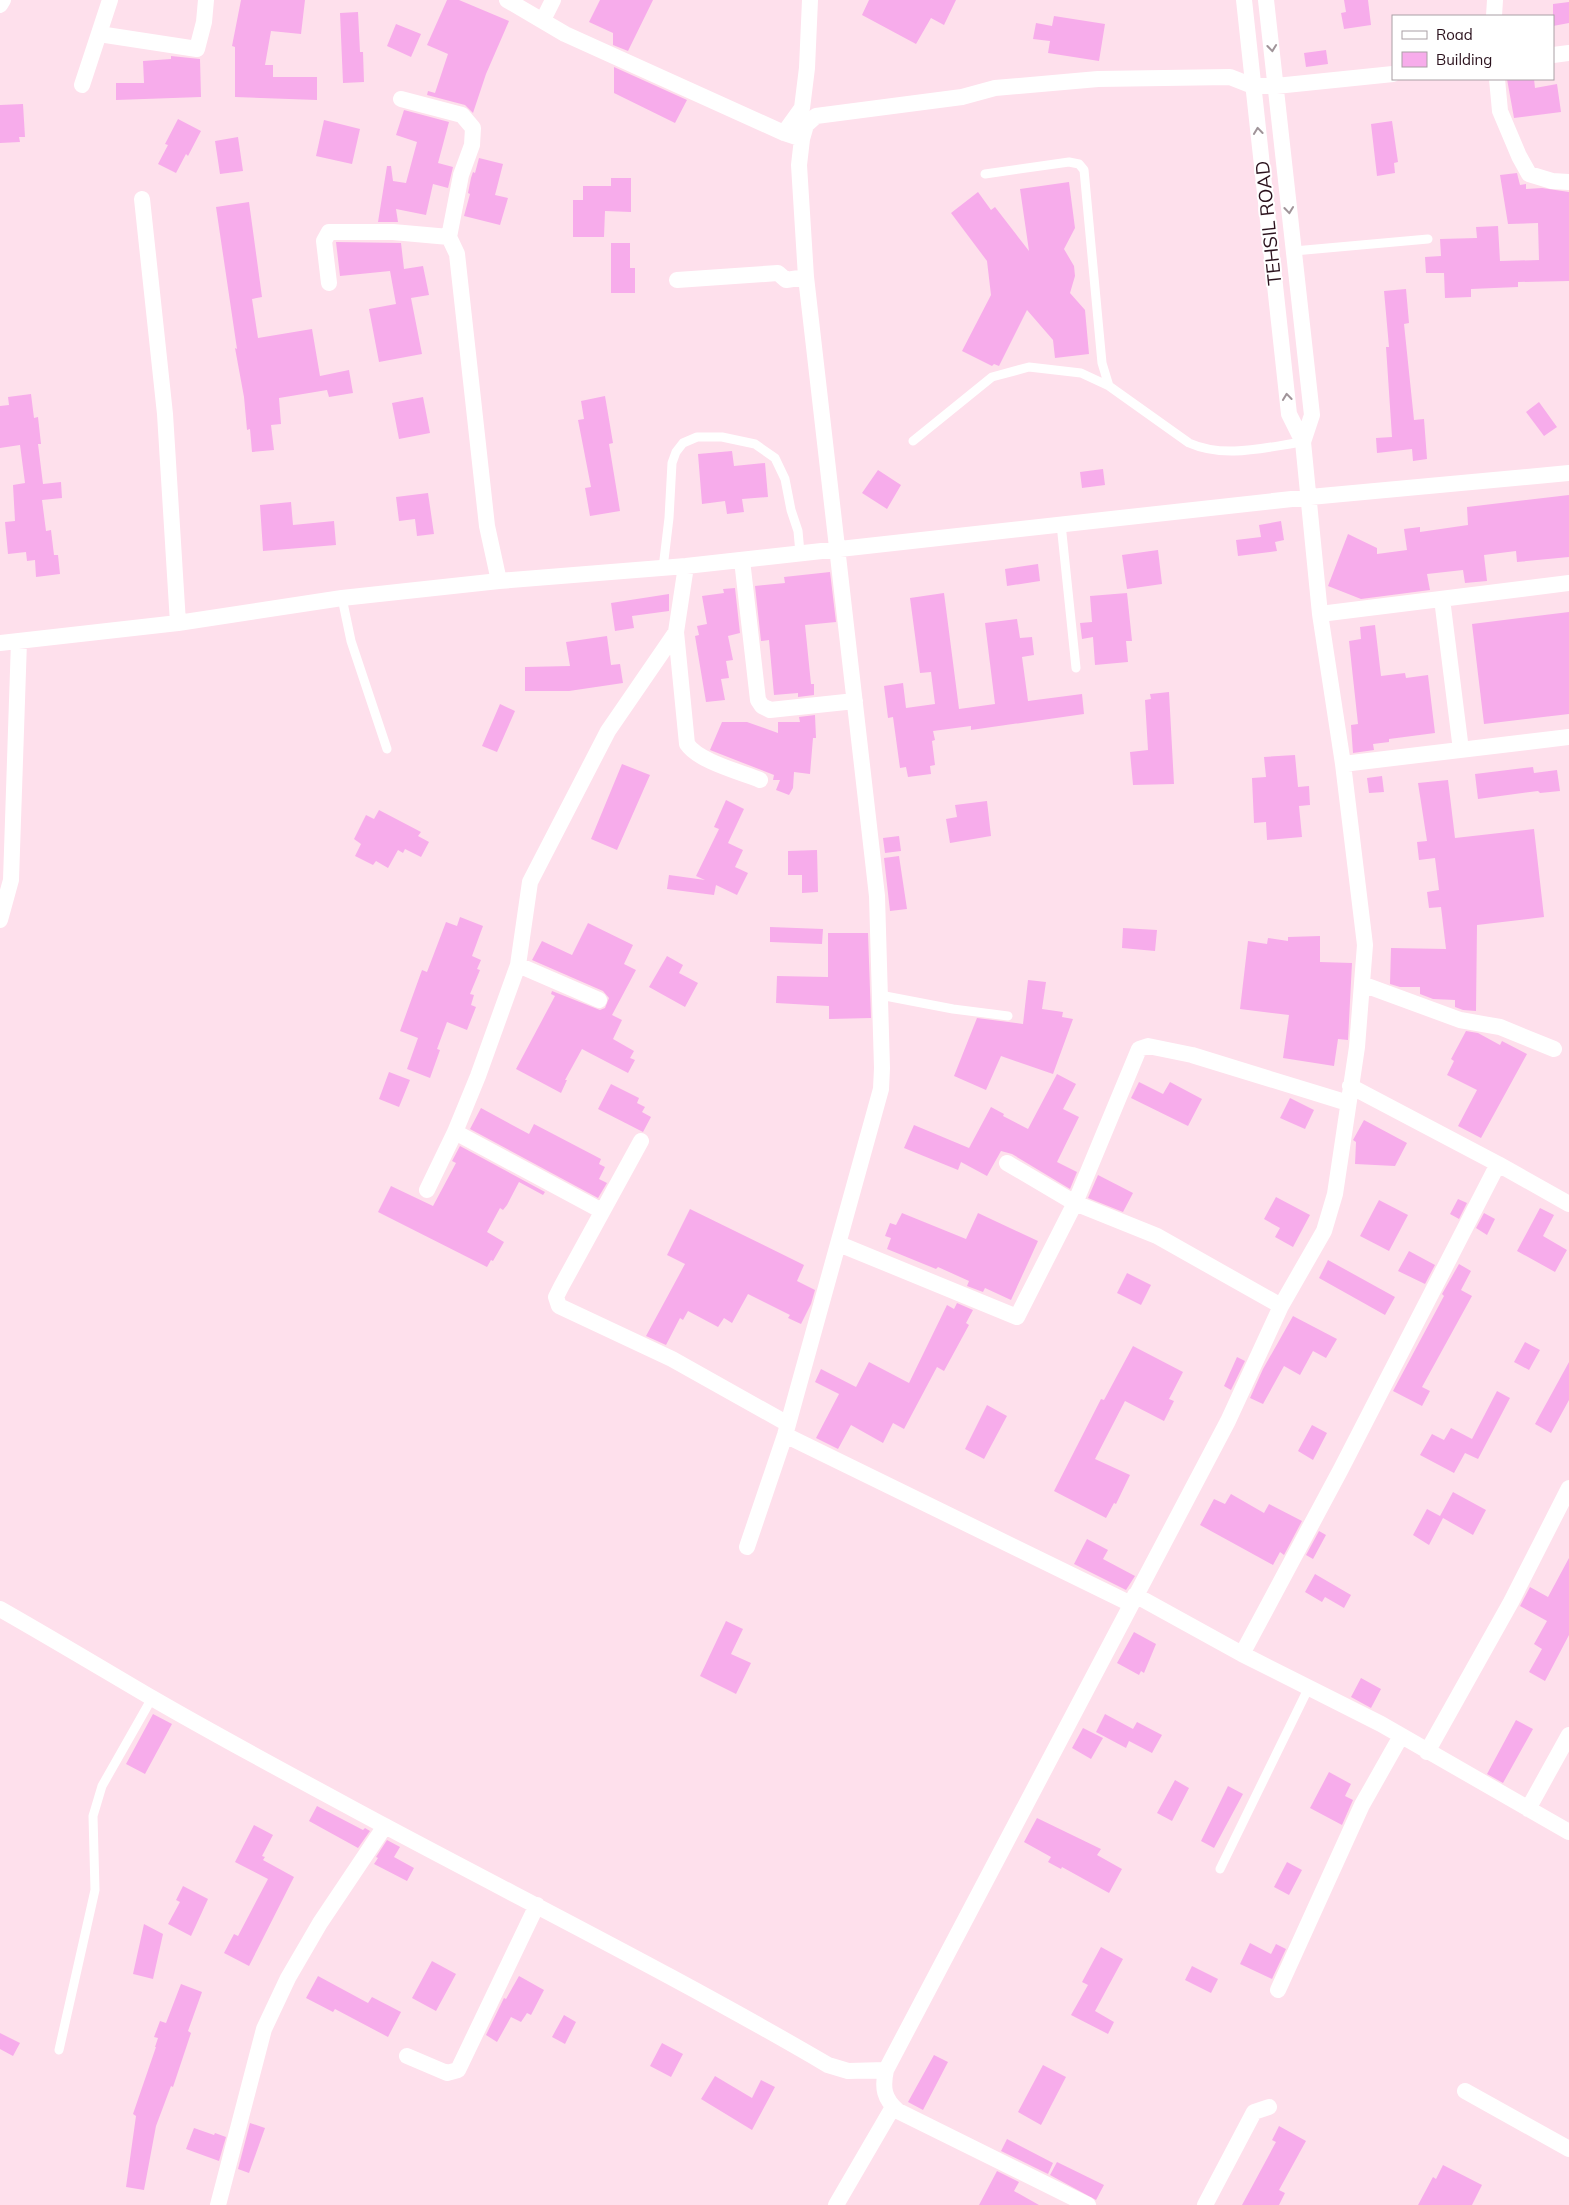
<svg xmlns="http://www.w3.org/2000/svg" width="1569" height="2205" viewBox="0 0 1569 2205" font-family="Mulish,sans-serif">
<rect width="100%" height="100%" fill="#fee0ec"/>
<path fill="#f7aceb" d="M241,0H305L301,34L271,31L265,65H273V77H317V100L235,97V47L232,46Z
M447,0H459L509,21L486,74L473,113L465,105L427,95L428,91L435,93L448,54L427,45Z
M600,0H653L628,51L613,45V33L589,22Z
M869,0H956L944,25L931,18L916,44L862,15Z
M1344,0H1368L1371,25L1344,29L1341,13L1346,12Z
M1569,2V23L1553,26V4Z
M358,12L360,52H363L364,82L343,83L340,13Z
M1054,16L1105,24L1099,61L1048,53L1050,41L1033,39L1036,23L1052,26Z
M396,24L421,34L411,57L387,46Z
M1326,50L1328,64L1306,67L1304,53Z
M171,56L200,59L201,97L116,100V83H144L143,61L171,59Z
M614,67L687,100L675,123L614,93Z
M1507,79H1534L1535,88L1557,84L1561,112L1514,118Z
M23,104L25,137H19L20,142L0,143V105Z
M404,110L449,122L438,163L453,167L448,188L433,184L426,215L396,209L398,222H378L387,166H391L393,181L406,183L417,142L396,135Z
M178,119L201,131L188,156L186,154L176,173L158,164L168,145L165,144Z
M324,120L360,129L352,164L316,156Z
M1392,121L1398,162L1394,163L1395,173L1377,176L1371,124Z
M238,137L243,171L220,174L215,141Z
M479,158L503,164L495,195L508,198L500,225L464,216L470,194L468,193L471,178L473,172L475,173Z
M1517,173L1520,185L1526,184V189L1542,188L1569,192V281L1518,282V287L1471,289V297L1445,298L1444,273H1426L1425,257L1441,256L1440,239L1477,238L1476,227L1498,226L1500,261L1539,260L1538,223L1508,224L1500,175Z
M611,178H631V212L605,211L604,237H573V200H583V186H611Z
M1069,182L1075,228L1064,249L1074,266L1075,276L1070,293L1085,310L1089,354L1055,358L1053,340L1027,310L999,366L994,364L992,366L962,351L991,295L987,261L951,213L978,192L991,210L995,207L1029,251L1020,189Z
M249,202L262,297L252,299L258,338L312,329L320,376L349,370L353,393L329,397L327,390L279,398L281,424L271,425L274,450L252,452L250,429L247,430L244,397L235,348L237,349L216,207Z
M336,242L401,243L404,269L423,266L429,295L411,298L422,354L379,362L369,309L396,304L390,271L340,276Z
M611,243H630V268H635V293H611Z
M1406,289L1409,323L1404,324L1414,420L1424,419L1427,459L1413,461L1412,449L1377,453L1376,438L1392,437L1386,347H1389L1384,291Z
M31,394L34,418L38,417L41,444H38L43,484L61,482L62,498L42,500L46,531L51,530L54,555H58L60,574L36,577L35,560L27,561L26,552L8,554L5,522L15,521L13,485L25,483L20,445L0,448V406L9,405L8,397Z
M605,396L613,443L609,444L620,511L590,516L585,488L591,487L578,420L584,419L581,401Z
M423,397L430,433L399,439L392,403Z
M1539,402L1557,427L1544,436L1526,412Z
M732,451L734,466L765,463L768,497L742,499L744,512L727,514L725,501L702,504L698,454Z
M1103,469L1105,485L1082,488L1080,472Z
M878,470L901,485L887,509L862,493Z
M428,493L434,534L417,536L415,519L399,521L396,497Z
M1569,495V557L1517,562L1516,551L1484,555L1487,581L1465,583L1463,570L1427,574L1430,590L1361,599L1328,586L1348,534L1377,548V554L1407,550L1404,529L1420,527V532L1468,525L1467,507Z
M291,502L293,525L334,521L336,545L263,551L260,505Z
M1281,521L1284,540L1275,542L1277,551L1238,556L1236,540L1261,537L1259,525Z
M1158,550L1162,584L1127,589L1122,555Z
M1038,564L1040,581L1007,586L1005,569Z
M830,572L836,622L805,625L811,684H814V695L798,697V693L774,695L769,640L761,641L755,586L785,583L784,577Z
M735,588L740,633L728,636L733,660L726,661L729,678L721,679L725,700L706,702L695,636L699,635L697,626L707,624L702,596L724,593L723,589Z
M944,593L959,709L995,704L985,623L1017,619L1020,638L1032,637L1034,655L1022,657L1028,701L1082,694L1084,714L971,730V726L933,731L935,740L932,741L935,765L930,766L931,774L908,777L906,767L900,768L893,717L888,718L884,686L903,683L906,708L935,704L931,672L920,673L910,598Z
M1127,593L1132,641H1126L1128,662L1095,665L1093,637L1082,639L1080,623L1092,622L1090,596Z
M669,594V611L632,616L634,628L615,631L611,603Z
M1569,612V714L1484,724L1472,624Z
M1375,625L1381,676L1405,673L1406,678L1428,675L1435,733L1389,739V742L1373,744L1374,750L1353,753L1351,725L1358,724L1349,641L1361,639L1360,627Z
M607,636L611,665L620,664L623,683L569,691H525V667L570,666L566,642Z
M1169,692L1174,784L1133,785L1130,752L1148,750L1145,700L1151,699L1150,694Z
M500,704L515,711L497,752L482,746Z
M815,715L816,738H813L810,774L794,772L793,788L789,795L776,790L780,780H773L774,775L710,750L722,722H747L778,733V722H800L799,717Z
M1295,755L1298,787L1309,786L1310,805L1299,806L1302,837L1267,840L1266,822L1254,823L1252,778L1266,777L1264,757Z
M622,764L650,775L617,850L591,839Z
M1533,767L1534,773L1557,770L1560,791L1540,793L1538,791L1478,799L1475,774Z
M1382,776L1384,792L1369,793L1367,778Z
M1448,780L1455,838L1534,829L1544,917L1477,925L1476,1011L1463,1010L1455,1007V1000L1433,999L1420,994V987H1400L1390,984L1391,948L1446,949L1441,907L1429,908L1427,892L1439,890L1435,858L1419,860L1417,842L1427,841L1418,783Z
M726,800L744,809L728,843L743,850L735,867L748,873L737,895L716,885L714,895L667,889L669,875L705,880L696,876L719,829L714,827Z
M987,801L991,836L950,843L946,819L957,817L955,805Z
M379,810L421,832L418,836L429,842L421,857L405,849L403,853L398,850L388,868L376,861L373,865L355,856L361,844L354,839L366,815L374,819Z
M899,836L901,851L885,853L883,838Z
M817,850L818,892L802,893V875H788V851Z
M899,856L907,909L890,911L884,858Z
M460,917L483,926L472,956L481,960L477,969L480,970L470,994L474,995L471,1005L476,1007L467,1030L447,1022L437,1049L440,1050L430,1078L407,1069L418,1038L400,1031L422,970L427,972L446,922L457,926Z
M588,923L633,945L624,964L636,970L612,1015L622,1020L613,1039L634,1051L630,1058L635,1060L628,1073L582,1049L565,1080H567L561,1093L516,1069L555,996L551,994L552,991L600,1010L605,1008L609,998L603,991L532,960L542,941L572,955Z
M770,927L823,929L822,944L770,942Z
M1123,928L1157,930L1155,951L1122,948Z
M828,933H868L871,1018L829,1019V1006L776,1003L777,976L828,977Z
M1320,936V962L1352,963L1348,1040L1338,1039L1334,1066L1283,1058L1289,1015L1240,1009L1248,941L1267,944L1268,938L1288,941V937Z
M667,956L683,965L679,973L698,983L685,1007L649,987Z
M1028,980L1046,982L1042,1009L1063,1012L1062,1017L1073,1019L1053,1074L1001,1056L986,1090L954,1076L977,1018L1023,1024Z
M1466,1031L1478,1033L1500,1045L1502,1041L1527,1054L1481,1138L1458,1126L1477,1090L1447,1075L1454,1061L1451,1059Z
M389,1072L410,1080L399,1107L379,1099Z
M1057,1074L1076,1084L1063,1109L1079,1117L1057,1162L1077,1172L1070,1189L1012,1154L1001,1151L987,1176L961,1162L958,1170L904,1148L914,1125L969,1148L991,1107L1004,1114L1003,1116L1028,1129Z
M1139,1082L1163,1094L1170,1082L1202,1099L1188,1126L1131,1098Z
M611,1084L639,1098L637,1103L645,1107L642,1112L651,1117L643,1132L598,1109Z
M1290,1098L1314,1110L1305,1129L1280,1118Z
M481,1108L529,1134L534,1124L601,1159L599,1164L605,1167L599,1179L607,1183L598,1198L470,1129Z
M1364,1120L1407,1143L1395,1166L1355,1164L1356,1142L1353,1140Z
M460,1146L545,1192L543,1195L519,1182L507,1205L503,1210L500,1208L487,1232L504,1242L493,1261L491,1260L487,1267L378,1212L391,1186L433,1206L456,1163L452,1161Z
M1098,1175L1133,1193L1123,1212L1088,1198Z
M1276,1197L1310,1215L1293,1247L1275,1237L1280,1228L1264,1219Z
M1458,1199L1467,1203L1459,1219L1450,1214Z
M1379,1200L1408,1215L1389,1251L1360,1236Z
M1540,1208L1554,1215L1543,1236L1567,1250L1555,1272L1517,1251Z
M690,1209L804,1265L797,1281L815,1290L811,1304L801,1324L788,1318L790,1315L748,1294L732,1323L724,1318L718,1327L688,1311L683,1320L680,1318L666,1345L646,1336L685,1264L667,1255Z
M902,1213L966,1239L978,1213L1038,1241L1011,1300L985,1288L983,1292L967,1286L969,1281L938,1267L936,1269L887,1249L891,1238L885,1236L890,1223L896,1225Z
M1484,1213L1495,1219L1487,1235L1476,1228Z
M1409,1251L1435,1265L1425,1284L1398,1271Z
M1328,1260L1395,1297L1385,1315L1319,1278Z
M1459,1264L1471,1271L1461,1290L1472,1296L1422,1387L1430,1391L1422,1406L1393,1391L1444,1296L1442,1294Z
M1127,1273L1151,1285L1141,1305L1117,1293Z
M957,1303L973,1310L966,1323L969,1325L944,1371L937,1367L904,1429L893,1423L883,1443L851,1425L838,1449L816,1438L839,1394L815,1382L821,1369L856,1387L869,1362L909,1383L947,1305L954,1309Z
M1293,1316L1337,1339L1326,1358L1313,1351L1300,1375L1284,1366L1263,1404L1250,1398L1263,1369Z
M1525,1342L1540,1350L1529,1370L1514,1362Z
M1133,1346L1183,1372L1169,1399L1174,1401L1164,1421L1125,1401L1095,1459L1130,1475L1116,1504L1114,1503L1106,1518L1054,1491L1101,1399L1104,1400Z
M1237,1357L1245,1361L1231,1390L1224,1386Z
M1569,1362V1400L1551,1433L1535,1424Z
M1497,1391L1510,1398L1478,1459L1465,1453L1454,1473L1420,1455L1432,1434L1444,1440L1451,1428L1472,1439Z
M987,1405L1007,1416L984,1459L965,1449Z
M1312,1425L1327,1433L1313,1460L1298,1451Z
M1453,1492L1486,1510L1473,1535L1443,1518L1429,1545L1413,1535L1427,1509L1440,1516Z
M1231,1494L1264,1513L1269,1504L1302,1521L1284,1555L1280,1552L1273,1565L1200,1525L1214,1499L1225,1504Z
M1319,1531L1326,1535L1313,1559L1306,1555Z
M1087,1539L1108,1550L1103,1559L1135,1576L1126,1590L1074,1564Z
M1569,1558V1635L1545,1681L1529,1672L1542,1649L1534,1644L1547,1621L1520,1606L1530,1587L1548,1597Z
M1315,1574L1351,1595L1344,1608L1325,1597L1322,1602L1305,1592Z
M726,1621L743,1629L731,1654L751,1663L736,1694L700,1676Z
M1134,1632L1156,1644L1144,1673L1141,1671L1139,1675L1117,1663Z
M1361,1678L1381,1689L1371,1708L1351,1697Z
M153,1714L172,1724L145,1774L126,1764Z
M1105,1714L1133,1729L1137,1722L1162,1735L1152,1753L1129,1741L1126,1748L1096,1732Z
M1516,1720L1533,1729L1503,1783L1487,1774Z
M1083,1728L1103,1738L1091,1759L1072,1748Z
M1329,1772L1351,1784L1345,1796L1353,1800L1342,1825L1310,1808Z
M1175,1780L1189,1788L1172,1821L1157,1813Z
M1228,1786L1243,1794L1214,1848L1201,1841Z
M317,1806L363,1830L365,1828L370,1831L358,1848L309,1821Z
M1037,1818L1101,1849L1097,1855L1122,1869L1109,1893L1062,1867L1061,1869L1048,1862L1051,1857L1024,1842Z
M254,1825L273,1835L262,1856L265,1857L263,1860L294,1877L249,1966L224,1953L234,1934L238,1936L268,1879L235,1862Z
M387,1840L400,1847L394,1857L414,1868L407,1881L374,1864L378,1858L376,1857Z
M1287,1862L1302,1870L1289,1895L1274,1887Z
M183,1886L208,1899L191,1936L168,1924L180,1902L176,1900Z
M144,1924L163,1934L153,1979L133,1974Z
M1250,1943L1271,1954L1276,1944L1286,1949L1272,1979L1240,1964Z
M1101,1947L1123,1959L1095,2011L1114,2022L1108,2034L1071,2015L1088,1985L1082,1982Z
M432,1961L456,1974L436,2011L412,1998Z
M1192,1966L1218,1979L1211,1993L1185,1980Z
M318,1976L368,2003L372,1997L401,2012L388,2037L335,2009L333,2012L306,1998Z
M519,1976L544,1990L531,2015L527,2013L521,2022L511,2017L497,2042L486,2035L504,1998L506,1999Z
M181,1984L202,1992L188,2031L191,2033L173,2087L171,2086L156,2126L144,2190L126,2187L136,2116L133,2114L156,2047H155L158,2038L154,2037L160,2021L166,2023Z
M564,2015L576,2022L565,2044L552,2037Z
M0,2033L20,2043L13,2056L0,2049Z
M662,2043L683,2054L671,2077L650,2066Z
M934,2055L948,2062L923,2110L908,2102Z
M1043,2065L1066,2077L1041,2125L1018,2112Z
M715,2076L752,2098L761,2080L775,2087L752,2130L701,2099Z
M250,2123L265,2128L249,2173L238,2169Z
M1279,2126L1306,2141L1279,2190L1285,2193L1279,2205H1242L1276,2142L1272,2140Z
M194,2128L214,2135L215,2133L226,2137L219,2161L186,2149Z
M1007,2139L1053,2163L1048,2174L1001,2151Z
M1057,2162L1104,2185L1096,2200L1050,2175Z
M1443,2165L1482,2185L1472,2205H1418L1433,2177L1436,2179Z
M997,2171L1019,2182L1014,2191L1039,2205H979Z"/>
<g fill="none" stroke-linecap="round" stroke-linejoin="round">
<path stroke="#fff" stroke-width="9" d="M985,174L1069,162L1079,164L1084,170L1102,363L1109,386
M1294,251L1428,239
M913,441L992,377L1029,367L1081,373L1109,386L1189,443C1225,459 1266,447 1303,442
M1061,524L1076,668
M663,568L669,518L672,463L676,452L683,443L697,437H722L755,444L775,458L785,479L791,510L798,531L800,553
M342,598L351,641L387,749
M880,995L953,1009L1008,1016
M1220,1869L1309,1687
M59,2050L95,1890L93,1816L102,1786L152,1698"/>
<path stroke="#fff" stroke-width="16" d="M507,0L565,34L784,133L802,139
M1244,0L1289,414L1303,442
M0,5L3,0
M1494,16L1495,0
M543,20L553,0
M99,34L197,49L204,22L206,0
M1553,55L1569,53
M1497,79L1500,111L1519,156L1529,174L1552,181L1569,182
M82,85L110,0
M401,99L462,115L473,128L472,145L461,175L449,237L457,254L487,526L499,581
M784,133L802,108L807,68L810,0
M142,199L165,414L178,623
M677,280L778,273L786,280L806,277
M329,283L324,241L329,232H393L449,237
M742,560L758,700L762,706L770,710L855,701
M686,566L676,632L687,744C698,761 740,772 760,780
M1442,599L1461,750
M1320,614L1569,583
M0,643L178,623L342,598L499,581L686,566L1310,497L1569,473
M1343,764L1569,737
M0,920L11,880L19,641
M518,965L599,1000
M1362,984L1460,1020L1500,1027L1554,1049
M1350,1086L1498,1164L1569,1204
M455,1132L602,1211
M641,1141L561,1287L556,1297L559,1306L672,1359L788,1424
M1007,1163L1075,1203L1157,1236L1281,1306
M427,1190L455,1132L478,1076L518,965L530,882L608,731L676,632
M839,1244L1017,1317L1075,1203L1139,1049L1148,1046L1192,1055L1348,1103
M785,1435L1131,1604
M747,1547L785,1435L881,1089L882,1068L877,896L806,277L799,165L802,139L806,125L816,116L962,97L995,88L1098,79L1230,77L1253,86H1276L1393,74
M1135,1595L1242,1654L1381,1724L1569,1832
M0,1609C51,1638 101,1668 152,1698C228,1742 307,1784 385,1826C533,1905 683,1980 828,2065L848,2071L886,2070
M1242,1654L1341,1469L1498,1164
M1427,1752L1511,1602L1569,1488
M1528,1809L1569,1735
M1278,1990L1362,1805L1401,1736
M407,2056L447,2073L458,2070L537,1905
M1465,2091L1569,2149
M218,2205L264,2029L288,1978L320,1923L385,1826
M836,2205L893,2107
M1088,2205L898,2111C884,2099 882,2088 886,2070L1228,1421L1281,1306L1324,1231L1335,1194L1357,1047L1365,945L1343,764L1320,614L1303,442L1312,415L1266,0
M1205,2205L1254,2112L1269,2107"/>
</g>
<defs><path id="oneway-chevron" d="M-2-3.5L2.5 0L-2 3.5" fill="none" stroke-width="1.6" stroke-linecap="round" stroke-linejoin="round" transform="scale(1.25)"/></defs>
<g stroke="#a09499">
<use href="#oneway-chevron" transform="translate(1272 48) rotate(84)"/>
<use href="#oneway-chevron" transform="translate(1258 131) rotate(-96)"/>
<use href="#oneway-chevron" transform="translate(1289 210) rotate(84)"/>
<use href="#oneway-chevron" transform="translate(1287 397) rotate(-96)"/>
</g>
<g text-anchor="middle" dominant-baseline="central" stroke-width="4" stroke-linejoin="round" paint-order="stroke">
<g font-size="19" fill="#2b121d" stroke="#fff">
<text transform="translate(1268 223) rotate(-96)">TEHSIL ROAD</text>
</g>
</g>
<rect x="1392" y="15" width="162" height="65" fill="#ffffff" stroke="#aaa0a5"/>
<rect x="1402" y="31" width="25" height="8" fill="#ffffff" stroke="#aaa0a5"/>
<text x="1436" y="40" font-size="15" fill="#2b121d">Road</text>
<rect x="1402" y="52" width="25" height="15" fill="#f7aceb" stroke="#aaa0a5"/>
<text x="1436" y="65" font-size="15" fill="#2b121d">Building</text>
</svg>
